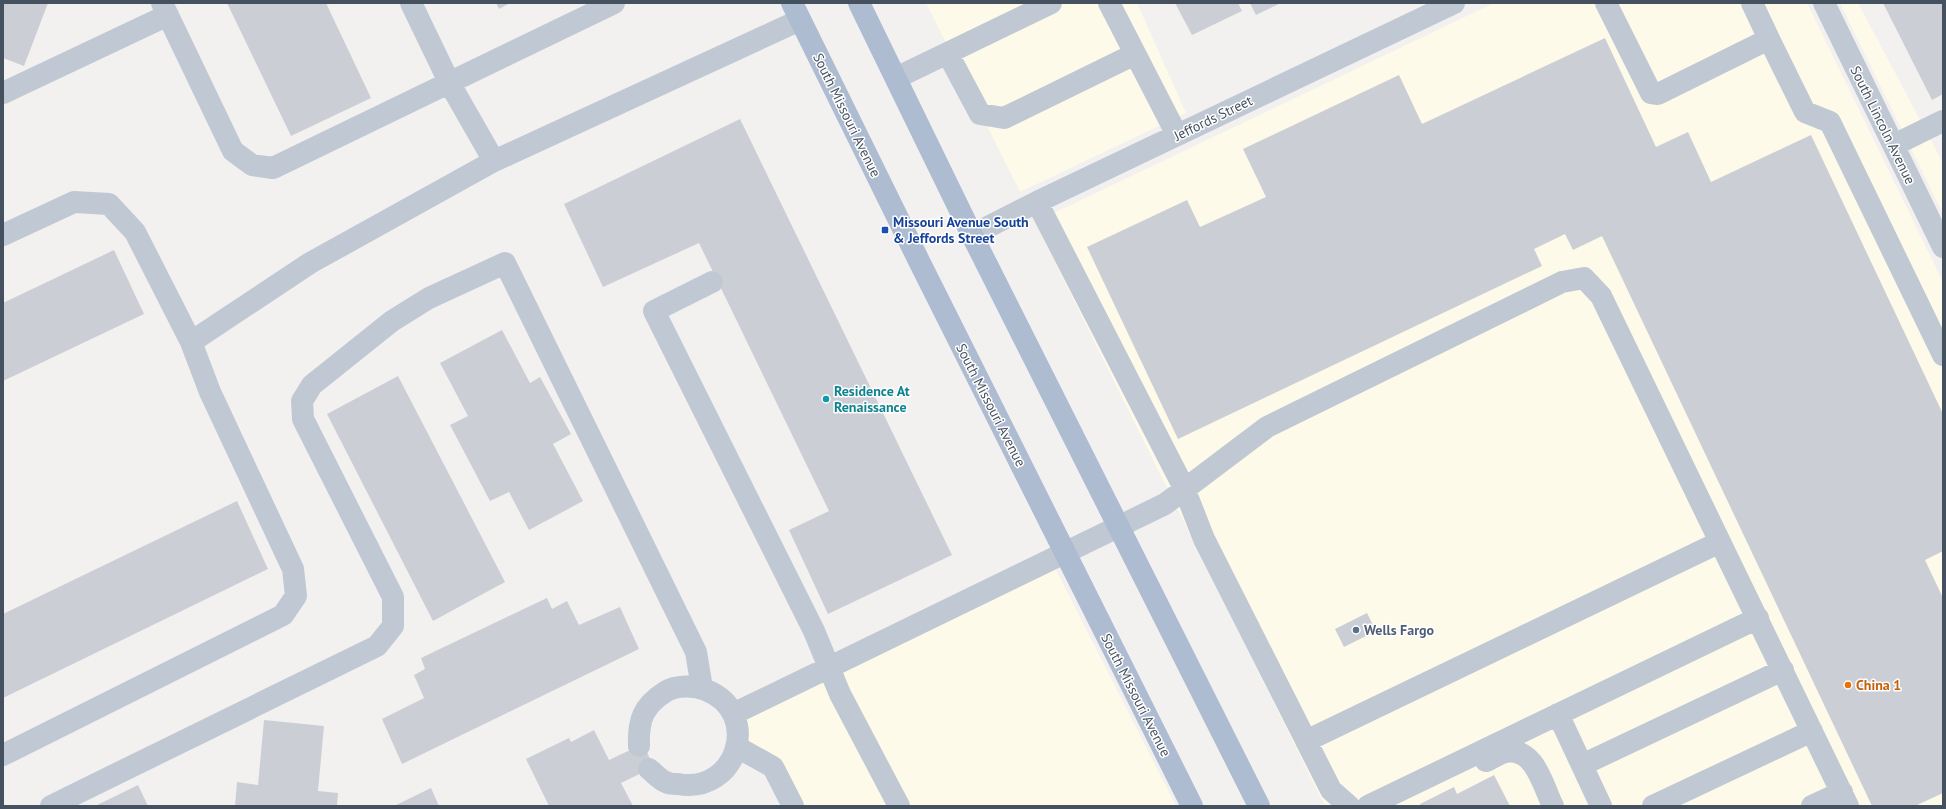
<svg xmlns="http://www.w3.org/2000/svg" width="1946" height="809" viewBox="0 0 1946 809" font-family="'PT Sans',sans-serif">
<rect width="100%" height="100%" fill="#f3f0f0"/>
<path fill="#fdfae9" d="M926,3H1137L1186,113L1020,192Z
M1494,3H1807L1943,282V806H1325L1035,222Z
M1840,3H1858L1943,163V214Z
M1048,554L1176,806H781L735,712Z"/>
<path fill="#ccced6" d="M3,3H48L24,66L3,58Z
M227,3H326L371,98L291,136Z
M496,3H510L499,9Z
M1175,3H1238L1242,11L1192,35Z
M1250,3H1281L1256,15Z
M1883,3H1943V94L1932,100Z
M1605,38L1656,147L1688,132L1711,182L1811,135L1943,414V551L1925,560L1943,598V793L1915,806H1872L1602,236L1573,250L1565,234L1534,249L1542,266L1178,439L1087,247L1187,200L1200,227L1266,197L1243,149L1399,75L1422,124Z
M740,119L952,555L828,614L789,530L829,511L699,243L603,287L564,204Z
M114,250L144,314L3,381V303Z
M502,330L530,383L540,377L571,434L553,444L583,501L529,530L509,492L490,501L450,425L468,416L440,363Z
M398,376L505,582L433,621L327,414Z
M237,501L268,569L3,698V614Z
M547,598L552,609L567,601L579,625L620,607L639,649L402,764L382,719L424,698L414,675L425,669L421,658Z
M1367,613L1376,631L1344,647L1335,629Z
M264,720L324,726L318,791L338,793L337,806H235L237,782L258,785Z
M594,730L609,760L643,744L654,767L621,783L633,806H549L526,759L569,738L571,742Z
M1494,775L1510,806H1421L1420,804L1454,787L1457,794Z
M138,785L148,806H95Z
M431,788L439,806H394Z"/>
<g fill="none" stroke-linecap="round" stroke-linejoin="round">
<path stroke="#c0c9d3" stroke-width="22" d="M162,3L233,151L252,165L273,168L614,3
M411,3L450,84L494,161
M1109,3L1177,135
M1606,3L1651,93L1658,94L1769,39L1805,112L1830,122L1943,355
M1752,3L1769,39
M1824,3L1943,247
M948,54L980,114L1004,118L1135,54
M896,78L1051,3
M3,93L168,15
M1894,145L1943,121
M1037,202L1184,488L1204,539L1331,790L1349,806
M3,235L74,202L109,204L135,232L191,342L210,392L293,569L296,596L283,615L3,755
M972,235L1037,202L1454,3
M712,282L654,311L814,631L840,694L899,806
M191,342L310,263L494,161L800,20
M1720,542L1848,806
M733,714L1165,504L1267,427L1562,282L1584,278L1601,296L1720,542L1306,741
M1558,714L1601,806
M639,746C638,720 643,706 665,692C676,685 694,685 706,690C763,713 737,795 678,784C674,784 669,784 666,782C660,780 654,773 649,769
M737,747L773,767L793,806
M1486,761C1492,759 1499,753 1506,752C1535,747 1543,786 1553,806
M1582,765L1783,670
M51,806L377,646L393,626V597L303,419L302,401L312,385L392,321L429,298L505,263L696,652L702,688
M1368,806L1758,618
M1653,806L1812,731
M1812,806L1842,792"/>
<path stroke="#aebcd1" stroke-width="22" d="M792,3L919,261L1192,806
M859,3L972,235L1259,806"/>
</g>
<rect fill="#1a4fb4" stroke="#fff" stroke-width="1.5" x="881" y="226" width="8" height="8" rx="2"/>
<circle fill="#0f9aa8" stroke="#fff" stroke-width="1.5" cx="826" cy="399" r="4"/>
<circle fill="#5c6f8a" stroke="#fff" stroke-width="1.5" cx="1356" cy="630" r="4"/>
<circle fill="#e8710a" stroke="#fff" stroke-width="1.5" cx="1848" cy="685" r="4"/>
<g text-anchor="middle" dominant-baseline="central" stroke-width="3" stroke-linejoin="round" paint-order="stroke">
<g font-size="14" fill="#46515f" stroke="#fff">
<text transform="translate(847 115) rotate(64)">South Missouri Avenue</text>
<text transform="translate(1213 118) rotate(-26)">Jeffords Street</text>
<text transform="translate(1883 125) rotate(64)">South Lincoln Avenue</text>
<text transform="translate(991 405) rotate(63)">South Missouri Avenue</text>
<text transform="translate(1136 695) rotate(63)">South Missouri Avenue</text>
</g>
<g font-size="14" font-weight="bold" fill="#164399" stroke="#fff" text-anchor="start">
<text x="893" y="222">Missouri Avenue South<tspan x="893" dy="16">&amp; Jeffords Street</tspan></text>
</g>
<g font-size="14" font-weight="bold" fill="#0d838f" stroke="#fff" text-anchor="start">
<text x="834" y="391">Residence At<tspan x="834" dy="16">Renaissance</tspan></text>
</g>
<g font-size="14" font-weight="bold" fill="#4e5e75" stroke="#fff" text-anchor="start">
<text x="1364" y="630">Wells Fargo</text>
</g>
<g font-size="14" font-weight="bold" fill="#c56008" stroke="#fff" text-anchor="start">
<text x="1856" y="685">China 1</text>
</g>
</g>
<rect width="1946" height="809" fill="none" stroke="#46515f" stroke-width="8"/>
</svg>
